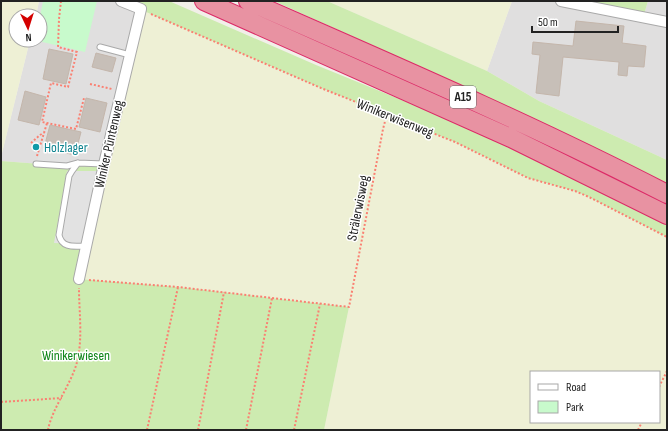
<svg xmlns="http://www.w3.org/2000/svg" width="668" height="431" viewBox="0 0 668 431" font-family="'Sofia Sans Condensed',sans-serif">
<rect width="100%" height="100%" fill="#f2efe9"/>
<path fill="#e0dfdf" d="M39,1H121L141,9L104,164L67,166L1,161V157L30,40H40V16H36Z
M512,1H561L643,18L648,1H667V160L539,101L487,71Z"/>
<path fill="#eef0d5" fill-rule="evenodd" d="M1,1H39L36,16H16V40H30L1,157Z
M327,1H512L487,71Z
M141,9L321,88L455,142L528,178L575,191L589,197L667,237V430H324L349,307L178,287L79,279ZM531,372H659V422H531Z"/>
<path fill="#cdebb0" d="M121,1H169L316,65L463,125L587,185L667,225V237L589,197L575,191L528,178L455,142L321,88Z
M274,1H327L487,71L539,101L667,160V185C537,121 406,60 274,1Z
M561,1H648L643,18Z
M1,161L67,166L104,164L79,279L178,287L349,307L324,430H1Z"/>
<path fill="#c8facc" d="M43,1H97L85,52L34,40H40V16Z"/>
<path fill="#e2e2e2" d="M40,149L70,155L69,162L37,161Z
M67,171H98L83,244L54,243Z"/>
<path fill="#c7bfb8" stroke="#c4b6ab" d="M576,21L624,26L622,43L646,46L644,67L628,66L627,76L618,75L619,62L563,57L559,96L536,93L540,55L532,54L533,42L573,46Z
M49,49L73,54L66,84L43,79Z
M96,53L116,58L112,72L92,67Z
M25,91L46,97L39,125L18,120Z
M86,98L107,103L100,132L79,127Z
M50,125L81,132L75,155L44,148Z"/>
<g fill="none" stroke-linecap="round" stroke-linejoin="round">
<defs>
<path id="lane" d="M100,47L130,55
M78,163L72,171L69,176L59,235C62,249 75,246 86,246
M36,164L67,166L78,163L104,164"/>
<path id="street" d="M561,1L667,22
M79,279L104,164L141,9L121,1"/>
<path id="highway" d="M204,1L511,138L667,215
M248,1C389,63 531,124 667,194"/>
</defs>
<use href="#lane" stroke="#a9a9a9" stroke-width="7"/>
<use href="#street" stroke="#a9a9a9" stroke-width="12"/>
<use href="#highway" stroke="#dc2a67" stroke-width="20"/>
<path stroke="#fa8072" stroke-width="2" stroke-dasharray="2 2" stroke-linecap="butt" d="M61,1L59,19L58,47L77,52L68,87L51,83L42,122L76,129L84,98
M151,14L321,88L455,142L528,178L575,191L589,197L667,237
M90,84L112,89
M31,143L40,135L45,132
M37,156L47,123
M89,280L178,287L349,307L383,129L387,114
M659,387L667,371
M1,402L62,398
M48,430C52,408 71,385 77,362C83,338 79,312 79,288
M147,430L178,287
M198,430L224,292
M246,430L272,298
M294,430L320,304
M638,430L642,422"/>
<use href="#lane" stroke="#fff" stroke-width="5"/>
<use href="#street" stroke="#fff" stroke-width="10"/>
<use href="#highway" stroke="#e892a2" stroke-width="18"/>
</g>
<circle fill="#0f9aa8" stroke="#fff" stroke-width="1.5" cx="36" cy="147" r="4"/>
<g text-anchor="middle" dominant-baseline="central" stroke-width="3" stroke-linejoin="round" paint-order="stroke">
<rect fill="#fff" stroke="#646464" stroke-width="1" x="450" y="86" width="26" height="22" rx="3"/>
<g font-size="13" font-weight="bold" fill="#222">
<text x="463" y="97">A15</text>
</g>
<g font-size="14" fill="#222" stroke="#fff">
<text transform="translate(395 118) rotate(22)">Winikerwisenweg</text>
<text transform="translate(109 144) rotate(-77)">Winiker Püntenweg</text>
<text transform="translate(358 208) rotate(-79)">Strälerwisweg</text>
</g>
<g font-size="14" fill="#0d838f" stroke="#fff" text-anchor="start">
<text x="44" y="147">Holzlager</text>
</g>
<g font-size="14" fill="#0c8416" stroke="#fff">
<text x="76" y="355">Winikerwiesen</text>
</g>
</g>
<rect width="668" height="431" fill="none" stroke="#222222" stroke-width="4"/>
<rect x="530" y="371" width="130" height="52" fill="#ffffff" stroke="#a7a7a7"/>
<rect x="538" y="384" width="20" height="6" fill="#ffffff" stroke="#a7a7a7"/>
<text x="566" y="391" font-size="12" fill="#222222">Road</text>
<rect x="538" y="401" width="20" height="12" fill="#c8facc" stroke="#a7a7a7"/>
<text x="566" y="411" font-size="12" fill="#222222">Park</text>
<g transform="translate(28 28) rotate(176)"><circle r="19" fill="#ffffff" stroke="#a7a7a7"/>
<path d="M0-3L7 15L0 10L-7 15Z" fill="#d40000"/>
<text y="-6" font-size="11" font-weight="bold" text-anchor="middle" fill="#222222">N</text>
</g>
<path d="M532 26v6h86v-6" fill="none" stroke="#222222" stroke-width="2"/>
<text x="538" y="26" font-size="12" fill="#222222" stroke="#ffffff" stroke-width="3" paint-order="stroke">50 m</text>
</svg>
